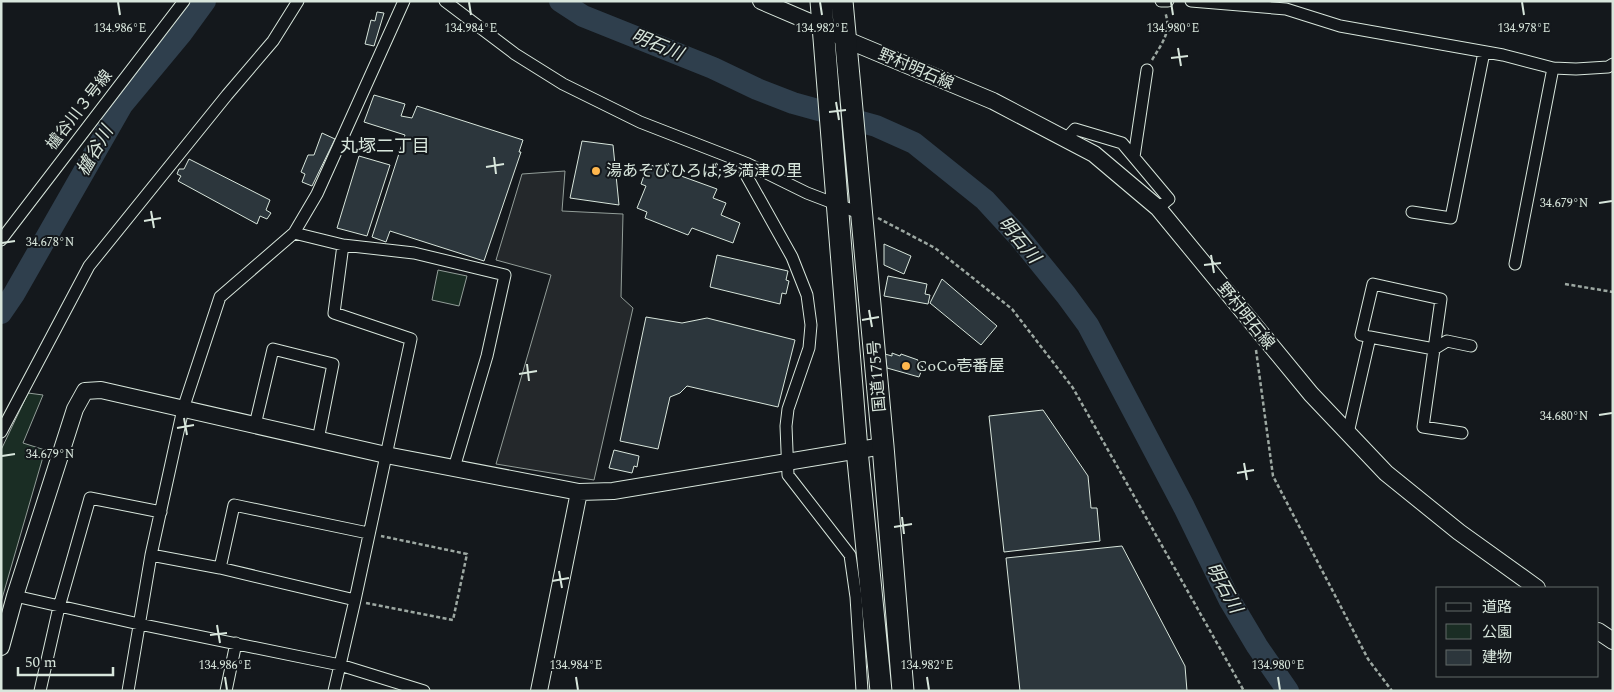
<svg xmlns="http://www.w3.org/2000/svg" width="1614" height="692" viewBox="0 0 1614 692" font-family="Spectral,'Noto Sans JP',serif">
<rect width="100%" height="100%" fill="#14181c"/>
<path fill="#1a2d24" stroke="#939e99" d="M438,270L467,276L459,306L432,300Z
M28,393L43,395L23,443L45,450L1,602V450Z"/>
<path fill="#24282b" stroke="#939e99" d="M565,171L562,211L623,214L621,297L633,308L594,480L496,464L551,275L496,260L522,174Z"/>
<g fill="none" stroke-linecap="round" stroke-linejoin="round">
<path stroke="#2f3f4d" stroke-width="22" d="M560,1L583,16L713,68L757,89L793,103L876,126L914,143L985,200L1019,237L1066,295L1088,325L1184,507L1229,599L1257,646L1288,691
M1,313L14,294L122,105L181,34L205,1"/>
</g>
<path fill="#2c363c" stroke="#d8e6dc" d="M377,12L384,13L374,46L365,44L371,20L375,21Z
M374,95L405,104L401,116L412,118L417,106L523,140L519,152H521L484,261L390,231L386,242L372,237L405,135L364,122Z
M322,133L335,139L312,186L302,182L305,174L301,172L308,155H314Z
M582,141L613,145L619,205L570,198Z
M359,156L390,165L367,236L337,228Z
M189,159L270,200L266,210L271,213L267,219L260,216L257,224L178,181L181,176L177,174L179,169H184Z
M648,164L717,189L713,198L726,203L721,215L740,223L733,243L692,228L688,235L645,218L647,212L637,208L646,186L641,184Z
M884,244L911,256L904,274L884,265Z
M717,255L788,271L786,280L789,281L786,294L782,293L780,304L710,287Z
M888,276L927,284L925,294L930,295L928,304L884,296Z
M942,279L997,326L981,345L930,303Z
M646,317L682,323L707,318L795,340L778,407L687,386L680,393L670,397L658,449L620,441Z
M892,353L900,356L901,354L918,360L919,365L923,367L919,377L887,368L885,354L892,356Z
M1043,410L1088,476L1091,508H1097L1100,541L1004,552L989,416Z
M614,450L639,456L637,467L634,466L632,473L609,468Z
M1122,546L1185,666L1187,691H1020L1006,558Z"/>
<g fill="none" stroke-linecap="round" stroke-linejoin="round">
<defs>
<path id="street" d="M445,1L515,54L563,84L640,122L748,164L807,193L862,214
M1161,1H1168
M1191,1L1286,9L1340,26L1503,55L1553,68L1576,69L1608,67L1613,64
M1066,139L1075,129L1122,143L1169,199L1158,208
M1134,157L1147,70
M748,164L745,173L792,257L807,295L811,325L809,348L788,409L786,426L788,475L850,555L856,597L862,691
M1412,212L1451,218L1484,52
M294,233L343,245L414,253L505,275L487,356L454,468
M1,240L184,1
M1515,264L1553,68
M255,425L273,349L333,364L318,440
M1,432L89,266L227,95L273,41L298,1
M1348,433L1370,337L1361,335L1373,284L1441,299L1434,349L1370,337
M1462,433L1423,427L1434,349L1447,341L1471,346
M151,555L220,568L355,600
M220,568L234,505L368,533
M15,596L139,624L340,665L424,691
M40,691L59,607L90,498L161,512
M128,691L151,555L183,409L220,297L294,233L317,194L404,1
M226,691L236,643
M334,691L355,600L411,339L334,313L343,245"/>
<path id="secondary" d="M761,1L824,28L847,40L993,101L1094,154L1158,208L1311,394L1386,473L1459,532L1537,588
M1598,631L1613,641
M1,647L15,596L75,409L85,391L101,390L386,455L579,492L613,491L883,446
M539,691L579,492"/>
<path id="highway" d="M821,1L857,450L881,691
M842,1L883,446L903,691"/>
</defs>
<use href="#street" stroke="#d8e6dc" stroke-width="13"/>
<use href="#secondary" stroke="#d8e6dc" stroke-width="18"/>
<use href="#highway" stroke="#d8e6dc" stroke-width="23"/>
<path stroke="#9da8a2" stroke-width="2.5" stroke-dasharray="4 2.5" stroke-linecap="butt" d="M1152,60C1162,43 1172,32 1165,12
M878,218L935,248L1012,309L1073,388L1244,691
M1565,284L1613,292
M1256,350L1273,476L1368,659L1392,691
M366,603L453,620L467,554L381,536"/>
<use href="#street" stroke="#14181c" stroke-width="11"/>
<use href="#secondary" stroke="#14181c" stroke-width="16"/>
<use href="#highway" stroke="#14181c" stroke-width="21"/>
</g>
<path fill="none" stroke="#d8e6dc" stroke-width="2" d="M118,2L120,15M469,2L471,15M820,2L822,15M1171,2L1173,15M1522,2L1524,15M1178,48L1181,66M1171,58L1188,56M836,102L839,120M829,112L846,110M494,157L496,174M486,167L504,164M1599,203L1612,201M151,211L154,228M144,221L161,218M2,243L15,241M1211,255L1214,273M1204,265L1221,263M869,310L872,327M862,320L879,317M527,364L529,381M519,374L537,371M1599,415L1612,413M184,418L187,435M177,428L194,425M2,456L15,454M1244,463L1247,480M1237,473L1254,470M902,517L904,534M894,527L912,524M559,571L562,588M552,581L569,578M217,625L220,643M210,635L227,633M225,677L227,690M576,677L578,690M927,677L929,690M1278,677L1280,690"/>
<g fill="#ffb74d" stroke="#14181c" stroke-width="2">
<circle cx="596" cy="171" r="5"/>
<circle cx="906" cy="366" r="5"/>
</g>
<g text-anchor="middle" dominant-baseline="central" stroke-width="4" stroke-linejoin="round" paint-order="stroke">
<g font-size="16" fill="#d8e6dc" stroke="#14181c">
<text transform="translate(916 69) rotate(23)">野村明石線</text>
<text transform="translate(79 110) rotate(-52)">櫨谷川３号線</text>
<text transform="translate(1246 316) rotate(51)">野村明石線</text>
<text transform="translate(877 376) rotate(-95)">国道175号</text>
</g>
<g font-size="16" fill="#d8e6dc" stroke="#14181c" text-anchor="start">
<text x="606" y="171">湯あそびひろば;多満津の里</text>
<text x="916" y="366">CoCo壱番屋</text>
</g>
<g font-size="18" font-style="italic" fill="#d8e6dc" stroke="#14181c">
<text transform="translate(657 45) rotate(22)">明石川</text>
<text transform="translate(95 151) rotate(-60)">櫨谷川</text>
<text transform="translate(1019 240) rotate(50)">明石川</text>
<text transform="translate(1224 588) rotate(61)">明石川</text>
</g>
<g font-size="18" fill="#d8e6dc" stroke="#14181c">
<text x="385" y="146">丸塚二丁目</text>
</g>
</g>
<g font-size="12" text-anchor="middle" fill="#d8e6dc" stroke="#14181c" stroke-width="4" stroke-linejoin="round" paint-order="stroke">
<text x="120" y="32">134.986°E</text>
<text x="471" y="32">134.984°E</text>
<text x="822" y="32">134.982°E</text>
<text x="1173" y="32">134.980°E</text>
<text x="1524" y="32">134.978°E</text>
<text x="1564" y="207">34.679°N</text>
<text x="50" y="246">34.678°N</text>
<text x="1564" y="420">34.680°N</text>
<text x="50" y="458">34.679°N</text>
<text x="225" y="669">134.986°E</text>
<text x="576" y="669">134.984°E</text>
<text x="927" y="669">134.982°E</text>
<text x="1278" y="669">134.980°E</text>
</g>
<rect width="1614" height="692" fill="none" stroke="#d8e6dc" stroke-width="5"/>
<rect x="1436" y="587" width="162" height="90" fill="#14181c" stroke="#626a69"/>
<rect x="1446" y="603" width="25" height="8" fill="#14181c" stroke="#626a69"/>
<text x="1482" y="612" font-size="15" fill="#d8e6dc">道路</text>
<rect x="1446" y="624" width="25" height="15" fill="#1a2d24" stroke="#626a69"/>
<text x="1482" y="637" font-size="15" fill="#d8e6dc">公園</text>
<rect x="1446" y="650" width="25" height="15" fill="#2c363c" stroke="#626a69"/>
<text x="1482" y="662" font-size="15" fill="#d8e6dc">建物</text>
<path d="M18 667v8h95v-8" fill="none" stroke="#d8e6dc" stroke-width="2.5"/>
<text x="25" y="667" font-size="15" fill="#d8e6dc" stroke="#14181c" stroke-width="4" paint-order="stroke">50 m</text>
</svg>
